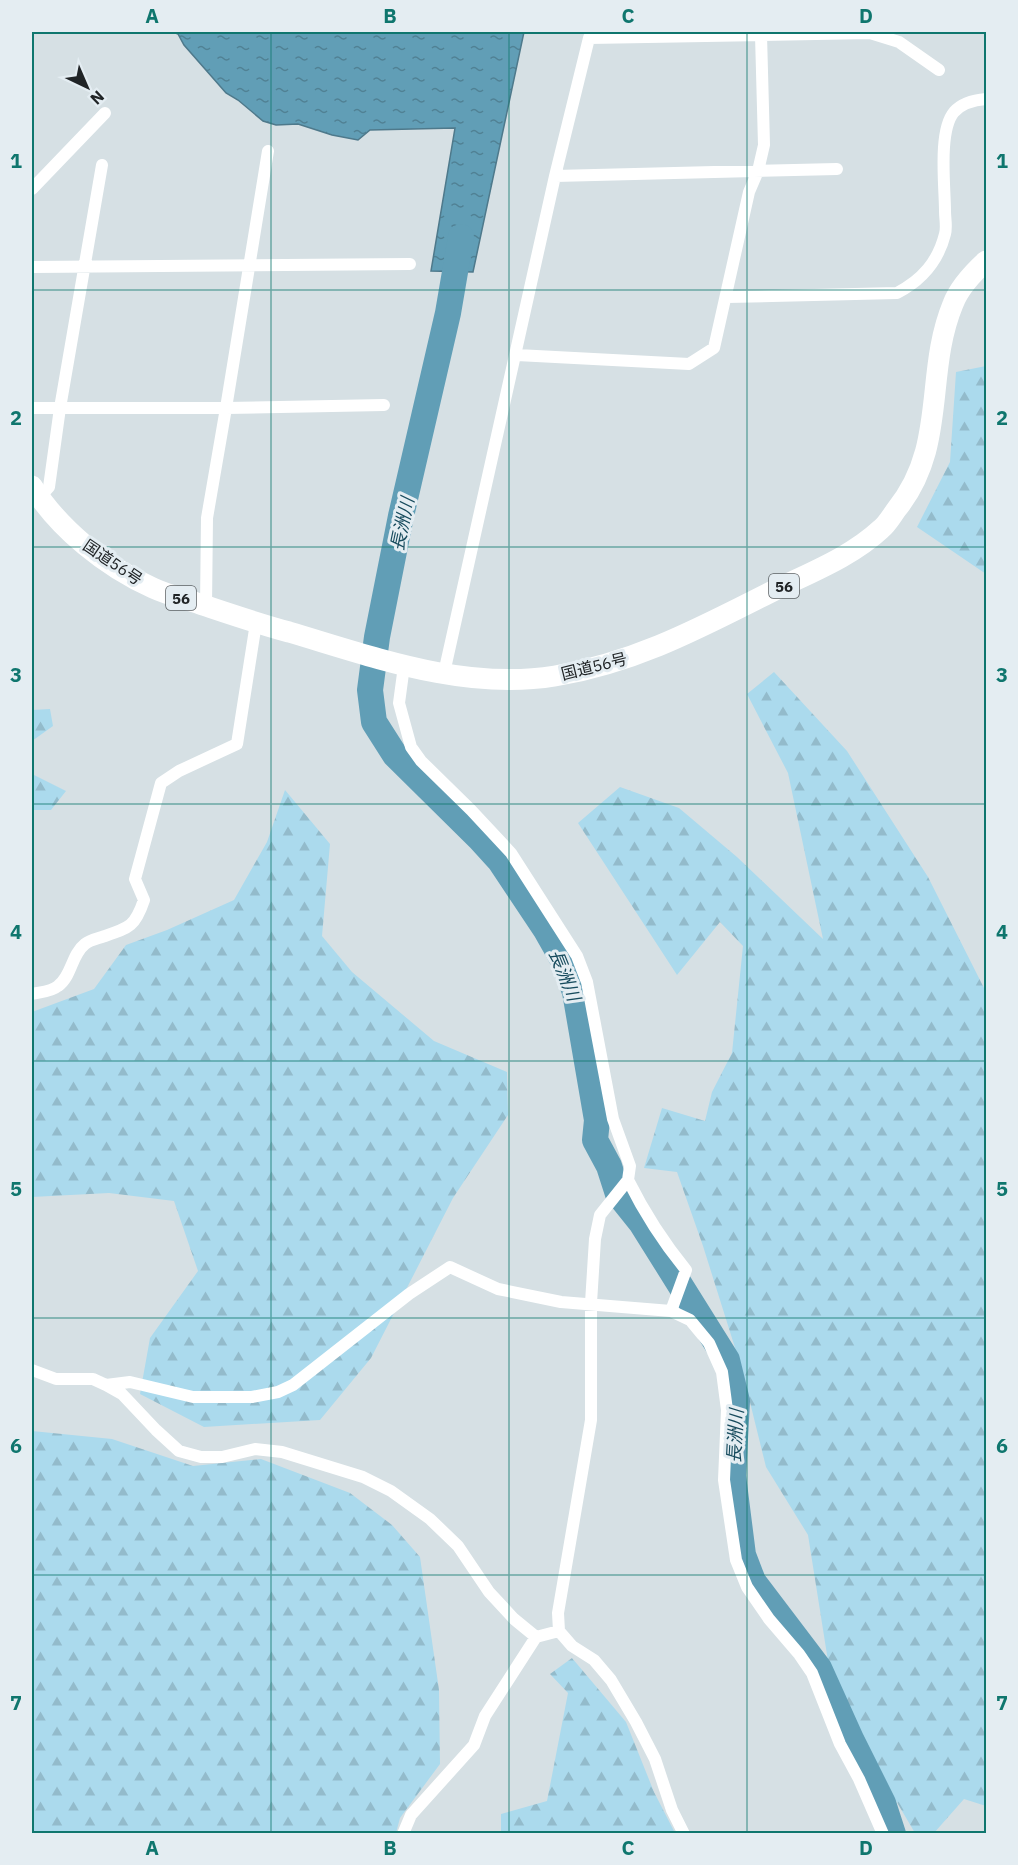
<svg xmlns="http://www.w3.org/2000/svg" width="1018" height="1865" viewBox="0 0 1018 1865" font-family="'IBM Plex Sans','Noto Sans JP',sans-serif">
<defs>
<pattern id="forest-firs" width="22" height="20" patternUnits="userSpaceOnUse" patternTransform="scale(1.5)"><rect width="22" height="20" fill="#abdaed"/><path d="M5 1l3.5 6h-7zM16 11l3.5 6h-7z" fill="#93bbcb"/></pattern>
<pattern id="water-ripples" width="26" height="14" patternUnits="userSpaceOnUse" patternTransform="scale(1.5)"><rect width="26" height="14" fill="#619eb6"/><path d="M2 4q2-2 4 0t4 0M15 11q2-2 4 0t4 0" fill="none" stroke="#508194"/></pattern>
</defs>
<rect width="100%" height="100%" fill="#d6e0e4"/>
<path fill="url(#forest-firs)" d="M986,366V574L917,527L950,462L956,372Z
M774,672L847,751L928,877L986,992V1806L964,1799L934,1833H915L879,1772L828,1661L808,1535L766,1467L742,1370L703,1246L677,1172L644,1168L662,1108L705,1121L712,1092L732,1053L743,946L720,922L677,975L578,823L620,787L679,808L737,857L823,939L788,773L747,694Z
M50,709L53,726L32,741V710Z
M32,774L66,791L51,810H32Z
M285,790L330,844L322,936L352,972L434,1041L507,1072L508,1115L453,1198L371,1358L320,1420L204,1427L140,1394L150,1338L198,1271L174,1201L109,1193L32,1197V1012L94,989L126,945L167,930L234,900L267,842Z
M32,1431L112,1439L193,1466L261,1459L350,1493L392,1525L420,1557L439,1690L440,1764L400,1818L396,1833H32Z
M572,1658L626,1722L654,1792L675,1833H501V1814L547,1801L568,1693L550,1674Z"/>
<path fill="url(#water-ripples)" stroke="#4e798b" stroke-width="1.5" d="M173,32H524L473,272L431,271L455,128L370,130L358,140L332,135L298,124L276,125L263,121L238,100L226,93L184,45L178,34Z"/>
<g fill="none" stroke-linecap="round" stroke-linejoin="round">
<path stroke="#619eb6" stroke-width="26" d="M461,237L448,313L401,516L377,637L370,690L374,722L395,755L480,839L500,861L546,930L563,960L575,992L597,1120L595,1140L609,1166L618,1194L642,1224L727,1360L737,1401L733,1476L743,1555L753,1581L819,1668L851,1739L883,1803L893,1834"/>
<path stroke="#fff" stroke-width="12" d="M268,151L226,408L384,405
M555,176L837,169
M32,189L105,113
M32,267L410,264
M727,297L897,293C922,280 938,262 945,234C947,227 945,219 945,211C945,187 938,131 954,112C962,103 974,100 986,99
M517,355L689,364L714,348L749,192L758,171L764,145L761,35
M32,408H226L207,518L206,606
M39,498L49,487L60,408L102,165
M404,666L399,703L411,747L421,761L471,810L511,853L577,956L587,982L613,1119L630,1166L628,1180L600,1215L595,1239L591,1303V1420L558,1613L559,1631L572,1646L594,1660L611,1680L636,1722L655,1759L672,1810L684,1834
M444,673L555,176L589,38L870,33L899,42L939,70
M32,994C40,992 51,992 58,986C72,976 71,955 85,944C90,940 96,939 102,937C129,928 135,927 144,900L135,879L161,783L179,771L237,744L256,623
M628,1180C644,1212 663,1242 686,1270L671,1311
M32,1370L56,1379H93L106,1385L122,1394L156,1430L179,1451L201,1457H222L255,1449L282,1452L363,1477L391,1491L430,1519L458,1546L489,1592L514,1619L536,1637
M106,1385L130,1382L193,1397H252L278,1392L293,1385L409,1294L450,1267L498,1289L561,1302L671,1311L690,1320L709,1343L722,1372L727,1410L724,1480L736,1560L747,1587L769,1619L799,1654L812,1673L840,1744L859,1779L883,1834
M403,1834L411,1815L474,1745L485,1716L536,1637L559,1631"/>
<path stroke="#fff" stroke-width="21" d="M32,486C59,529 106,567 153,588C168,595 185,599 200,604C230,614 259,624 289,632C374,657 465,691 555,676C639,662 705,625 779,588C814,571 852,556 881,529C887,524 891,517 896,510C948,446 924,374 953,304C959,288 974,272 986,261"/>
</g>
<path fill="none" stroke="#0f766e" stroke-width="1.5" stroke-opacity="0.55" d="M271,32V1834M509,32V1834M747,32V1834M32,290H986M32,547H986M32,804H986M32,1061H986M32,1318H986M32,1575H986"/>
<g text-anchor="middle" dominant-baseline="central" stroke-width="6" stroke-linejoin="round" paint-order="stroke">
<g fill="#e4edf2" stroke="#5b6063" stroke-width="1.5">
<rect x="769" y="574" width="30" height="24" rx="4.5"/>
<rect x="166" y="586" width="30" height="24" rx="4.5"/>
</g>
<g font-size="15" font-weight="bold" fill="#202426">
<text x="784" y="586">56</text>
<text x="181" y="598">56</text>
</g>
<g font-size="16" fill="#202426" stroke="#e4edf2">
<text transform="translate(113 562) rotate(34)">国道56号</text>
<text transform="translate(594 666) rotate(-14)">国道56号</text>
</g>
<g font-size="18" font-style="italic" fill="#174b5d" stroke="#e4edf2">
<text transform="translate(402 524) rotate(-78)">長洲川</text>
<text transform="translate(565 975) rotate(68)">長洲川</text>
<text transform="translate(735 1436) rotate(-87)">長洲川</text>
</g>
</g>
<rect width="1018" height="1865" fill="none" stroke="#e4edf2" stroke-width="66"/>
<g transform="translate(87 87) rotate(136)" stroke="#e4edf2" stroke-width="4.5" paint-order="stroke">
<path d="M0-4.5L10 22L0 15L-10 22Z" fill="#202426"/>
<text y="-9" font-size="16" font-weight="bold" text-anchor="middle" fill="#202426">N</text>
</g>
<rect x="33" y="33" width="952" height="1799" fill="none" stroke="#0f766e" stroke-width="2"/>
<g font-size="20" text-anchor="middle" font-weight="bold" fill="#0f766e">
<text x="152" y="23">A</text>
<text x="390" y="23">B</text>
<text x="628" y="23">C</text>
<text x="866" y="23">D</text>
<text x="16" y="168">1</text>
<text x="1002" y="168">1</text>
<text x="16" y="425">2</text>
<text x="1002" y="425">2</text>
<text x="16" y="682">3</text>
<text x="1002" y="682">3</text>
<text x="16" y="939">4</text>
<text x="1002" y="939">4</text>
<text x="16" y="1196">5</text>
<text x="1002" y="1196">5</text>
<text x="16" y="1453">6</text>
<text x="1002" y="1453">6</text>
<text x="16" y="1710">7</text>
<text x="1002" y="1710">7</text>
<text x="152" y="1855">A</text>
<text x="390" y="1855">B</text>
<text x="628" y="1855">C</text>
<text x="866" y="1855">D</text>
</g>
</svg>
